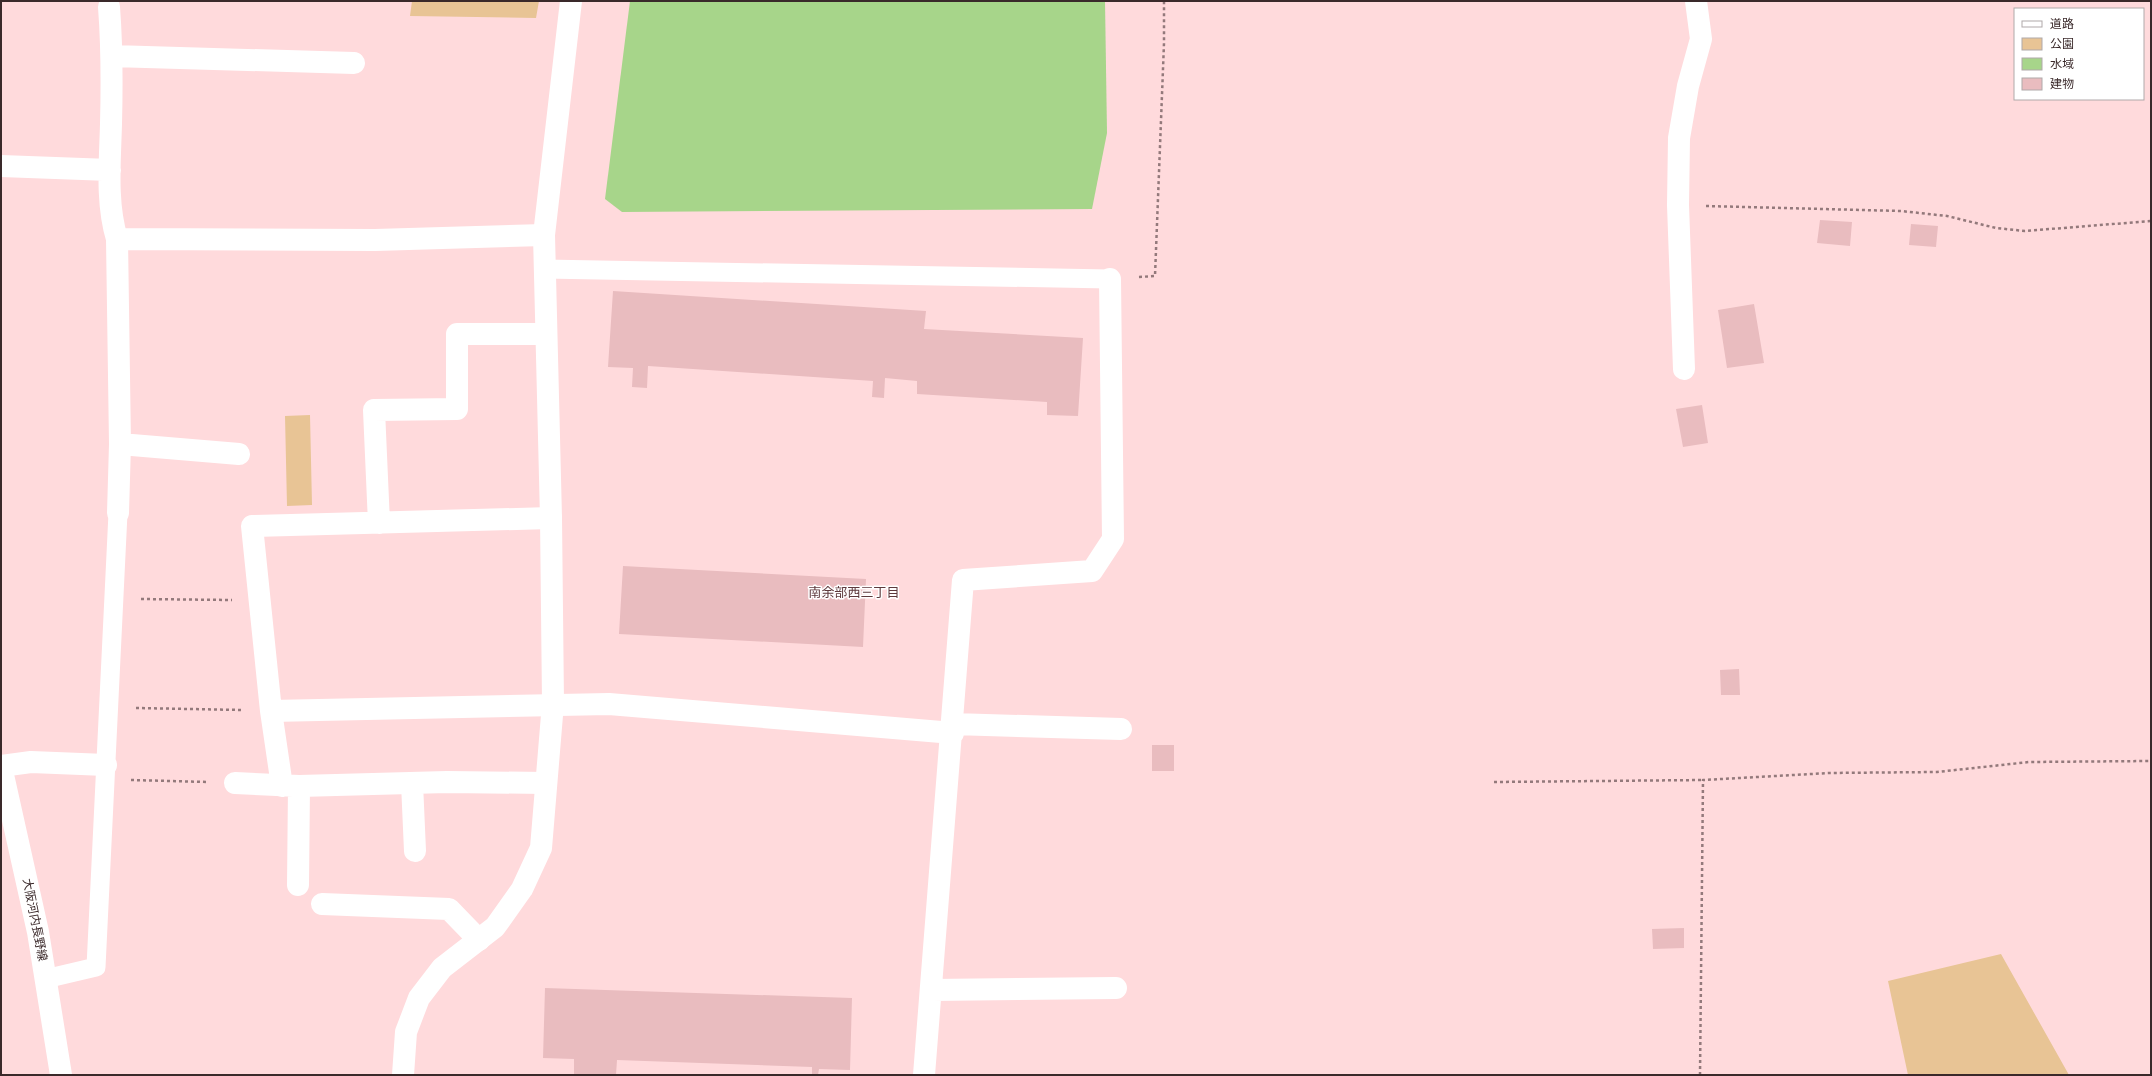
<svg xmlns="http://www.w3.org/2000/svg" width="2152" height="1076" viewBox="0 0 2152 1076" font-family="Overpass,'Noto Sans JP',sans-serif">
<rect width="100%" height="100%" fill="#ffdadc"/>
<path fill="#e8c495" d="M412,1H539L536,18L410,16Z
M310,415L312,505L287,506L285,416Z
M2001,954L2069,1075H1908L1888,981Z"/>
<path fill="#a7d58a" d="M630,1H1105L1107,133L1092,209L622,212L605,199Z"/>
<path fill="#e9bcbf" d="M1820,220L1852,222L1850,246L1817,243Z
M1911,224L1938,226L1936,247L1909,245Z
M613,291L926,311L924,329L1083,338L1078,416L1047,415V402L917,394V381L885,378L884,398L872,397L873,381L648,366L647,388L632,387L633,368L608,367Z
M1754,304L1764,363L1727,368L1718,310Z
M1702,405L1708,443L1683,447L1676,409Z
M623,566L866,579L863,647L619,634Z
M1739,669L1740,695H1721L1720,670Z
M1152,745H1174V771H1152Z
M1684,928V948L1653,949L1652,929Z
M545,988L852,998L850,1070L819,1069L818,1075H812V1067L617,1060L616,1075H574V1059L543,1058Z"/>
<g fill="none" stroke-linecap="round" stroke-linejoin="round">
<path stroke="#93797b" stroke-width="2.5" stroke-dasharray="3 3" stroke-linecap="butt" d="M1706,206L1901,211L1947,216L1996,228L2025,231L2151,221
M1139,277L1155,276L1164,43V1
M141,599L232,600
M136,708L243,710
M131,780L208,782
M1494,782L1703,780
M1700,1075L1703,780L1829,773L1937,772L2029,762L2151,761"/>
<path stroke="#fff" stroke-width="19" d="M544,269L1110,279
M45,979L96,967L118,513"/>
<path stroke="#fff" stroke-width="22" d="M109,7C112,46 112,85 111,124C110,162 106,203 117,239L120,444L118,513
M112,56L354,63
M1,166L110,170
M117,239L375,240L544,235
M1684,369L1678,205L1679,138L1688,86L1701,39L1696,1
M120,444L239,454
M551,518L252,526L271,711L609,704L953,733
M379,523L374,410L457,409V334H546
M271,711L282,786
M953,724L1121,729
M1,766L38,932L61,1075
M1,766L31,762L106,765
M235,783L299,786L447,782L546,783
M412,783L415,851
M298,885L299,786
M322,904L449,909L479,940
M932,990L1116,988
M924,1075L963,580L1092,571L1113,539L1110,279"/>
<path stroke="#fff" stroke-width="22" d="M403,1075L406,1032L419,998L442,968L495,927L522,889L541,848L553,703L551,518L544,235L571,1"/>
</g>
<g text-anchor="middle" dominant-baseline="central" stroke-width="3" stroke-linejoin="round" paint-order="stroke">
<g font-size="12" fill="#3a292a" stroke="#fff">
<text transform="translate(34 920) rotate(79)">大阪河内長野線</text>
</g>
<g font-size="13" fill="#5d393c" stroke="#fff">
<text x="854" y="594">南余部西三丁目</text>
</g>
</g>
<rect width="2152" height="1076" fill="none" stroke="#3a292a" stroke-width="4"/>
<rect x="2014" y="8" width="130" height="92" fill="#ffffff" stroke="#b0a9aa"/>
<rect x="2022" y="21" width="20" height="6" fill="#ffffff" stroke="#b0a9aa"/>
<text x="2050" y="28" font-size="12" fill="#3a292a">道路</text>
<rect x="2022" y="38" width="20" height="12" fill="#e8c495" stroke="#b0a9aa"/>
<text x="2050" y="48" font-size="12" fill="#3a292a">公園</text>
<rect x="2022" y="58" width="20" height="12" fill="#a7d58a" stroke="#b0a9aa"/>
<text x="2050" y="68" font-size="12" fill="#3a292a">水域</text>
<rect x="2022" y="78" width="20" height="12" fill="#e9bcbf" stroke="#b0a9aa"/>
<text x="2050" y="88" font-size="12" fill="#3a292a">建物</text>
</svg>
